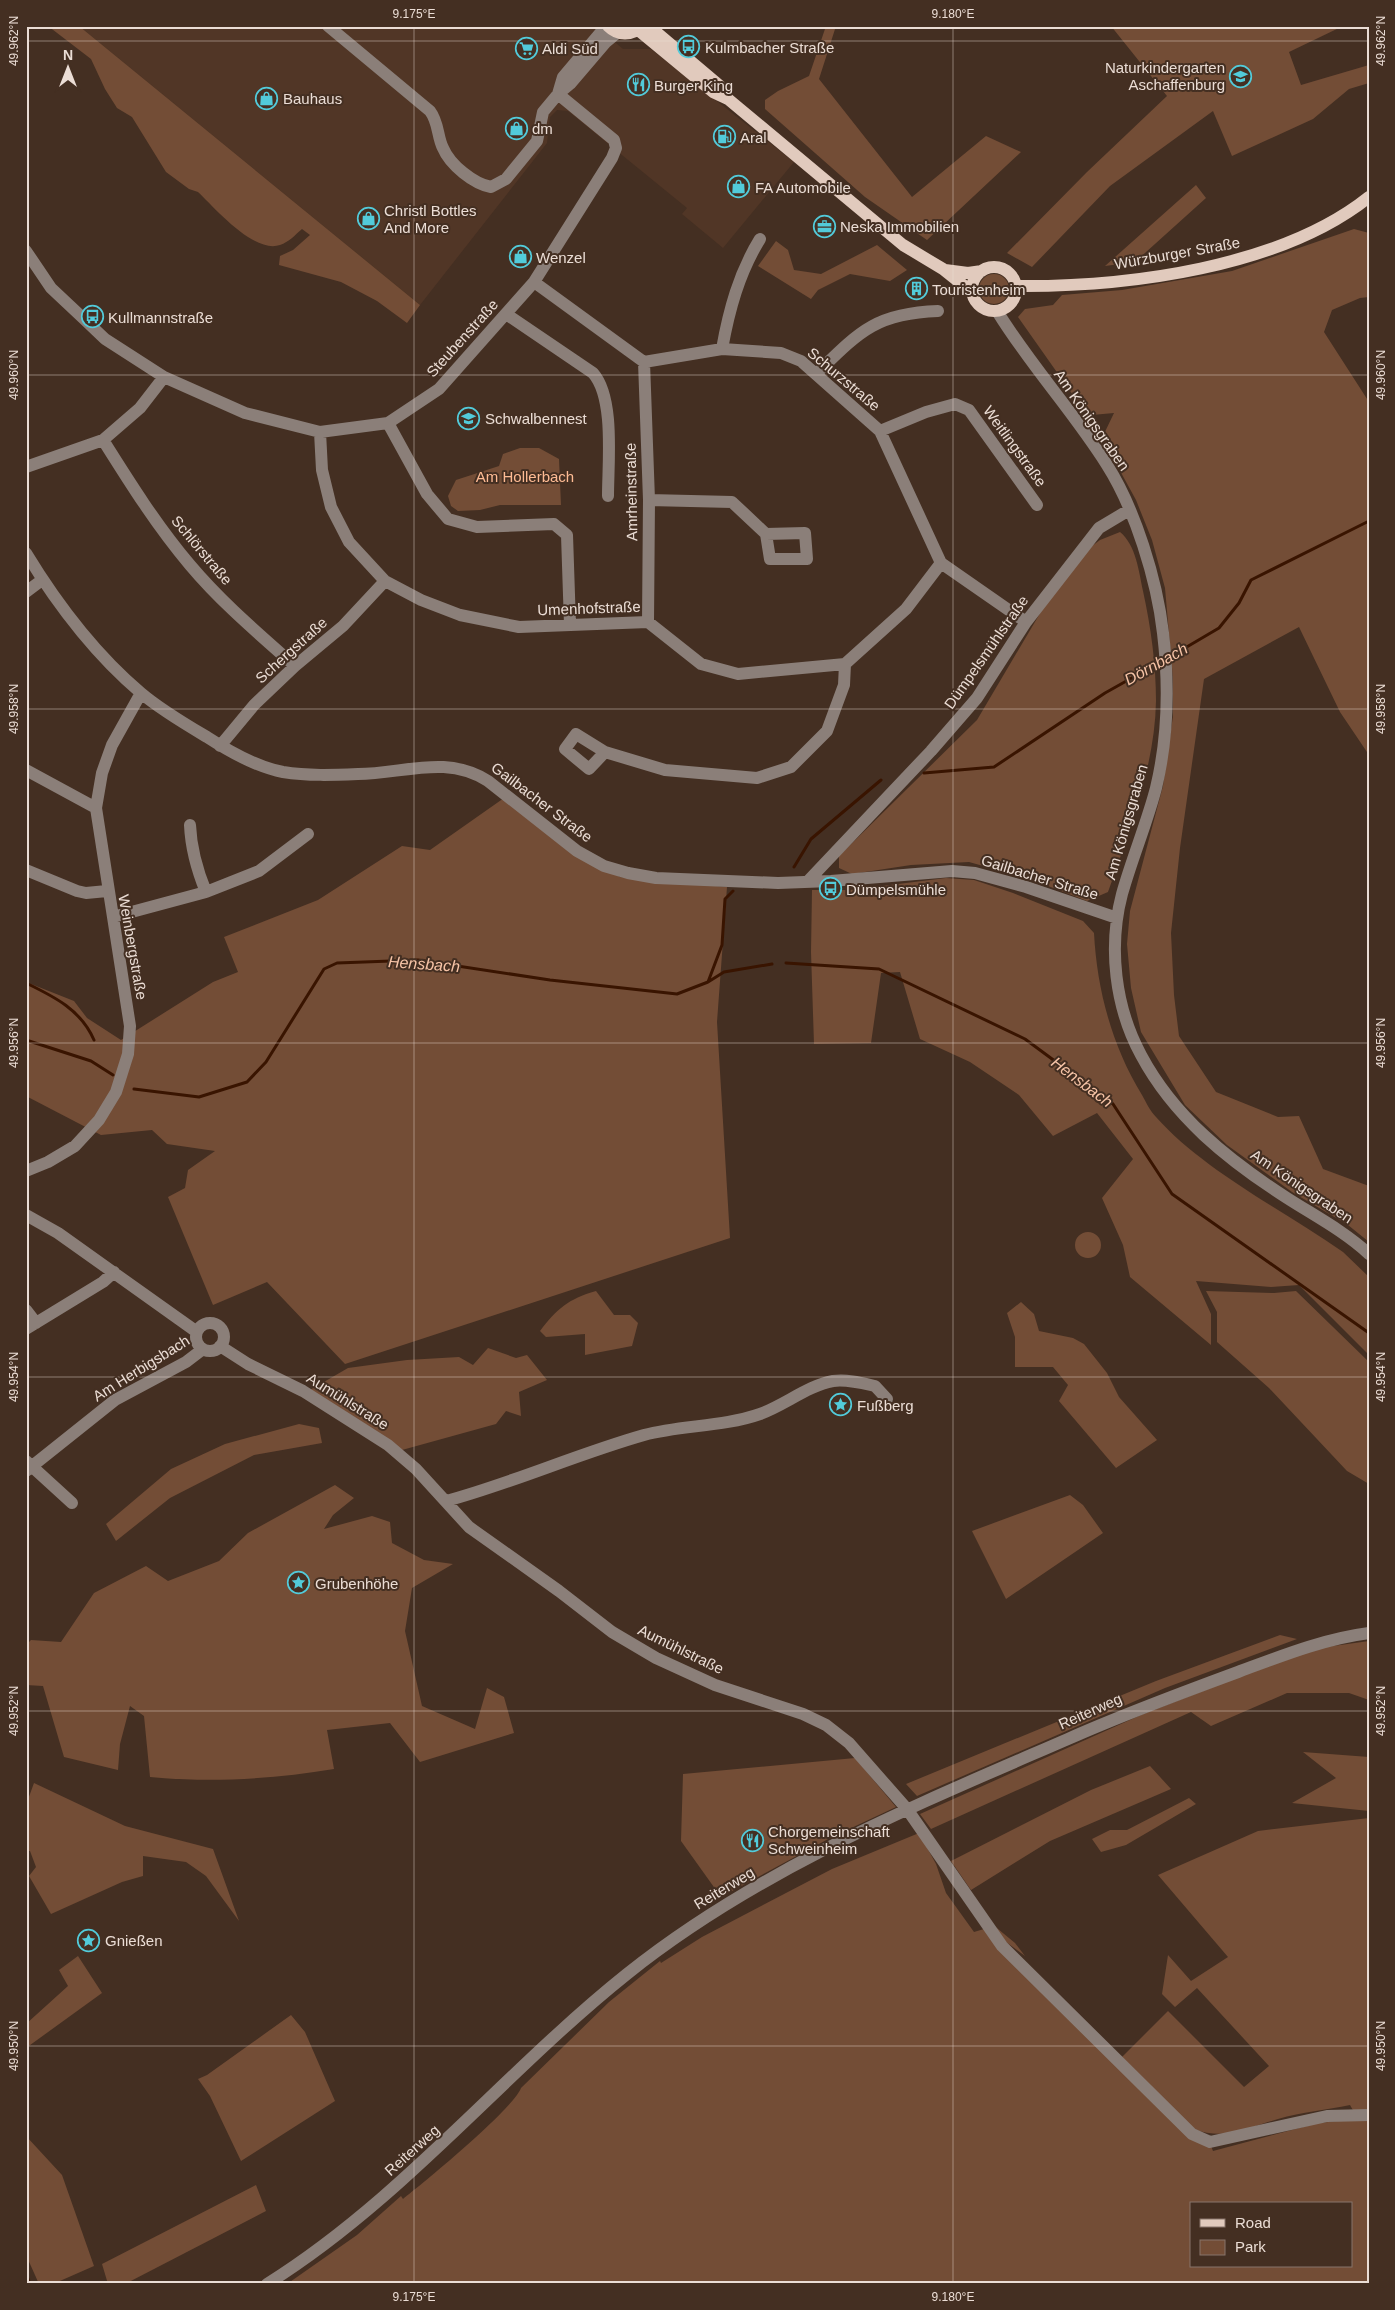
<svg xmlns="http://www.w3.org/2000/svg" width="1395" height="2310" viewBox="0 0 1395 2310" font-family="Arial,sans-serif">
<rect width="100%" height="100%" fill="#442f22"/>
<path fill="#513626" d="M79,26H596L623,49H651L794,162L723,248L682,214L687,208L568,111L557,110L550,117L547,143L420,305Z"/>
<path fill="#734d36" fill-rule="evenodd" d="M48,26H79L420,305L407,323L377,301L341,282L279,265L280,256L293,250L310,235L302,229C295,235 289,242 280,245C254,254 215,208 198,192L189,189L166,172L132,117L117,108L105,89L91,59Z
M826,26H836L819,79L912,197L986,136L1021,152L927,240L865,197L765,109V100L778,91L809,76Z
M1111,26H1343L1289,52L1301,85L1369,65V83L1349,89L1313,119L1232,156L1213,111L1110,186L1032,267L1007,253L1087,172L1167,96Z
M1196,185L1206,198L1135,262L1105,266Z
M1354,229L1369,233V297L1360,298L1332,310L1324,332L1369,402V755L1340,712L1299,627L1204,679L1180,848L1171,933L1174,995L1179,1036L1216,1092L1278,1117L1299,1116L1323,1169L1369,1186V1242L1348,1225L1292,1192L1227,1145L1185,1105L1141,1032L1131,988L1127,944L1130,911L1163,786L1173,716V679L1165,588L1152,540L1136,500L1102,438L1114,413L1092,415L1080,405L1018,317L1025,309L1053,305L1062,295L1122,290L1232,271Z
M776,241L788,250L794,270L821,274L877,245L907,270L890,281L850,274L818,290L811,299L758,266Z
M979 289a15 15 0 1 1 30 0a15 15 0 1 1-30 0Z
M520,448H539L559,459L561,505H500L480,510L458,511L451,506L448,496L456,480L499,466L503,454Z
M1120,532C1136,545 1139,572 1143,591C1151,628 1156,664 1156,701C1155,766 1129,832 1108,892L1087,901L1030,879L969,862L911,865L852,874L839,868V856L977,720L1042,610L1080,555L1100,540Z
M504,798L620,877L727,887L717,1022L730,1238L345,1364L267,1282L213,1305L168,1197L185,1188L188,1170L215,1151L167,1144L152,1130L101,1135L26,1096V982L74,1001L87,1018L121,1040L213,982L238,972L224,937L318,900L402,846L430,850Z
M946,878L974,880L1013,893L1083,921L1094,933C1097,990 1112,1046 1142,1095C1146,1102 1150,1111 1156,1117C1204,1171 1283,1210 1343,1252L1369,1277V1355L1299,1285L1271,1287L1196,1281L1211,1314V1345L1130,1277L1123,1245L1102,1198L1133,1159L1097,1113L1053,1136L1019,1095L970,1062L920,1039L900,972L881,973L871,1043L814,1044L811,952L812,890H850Z
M1075 1245a13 13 0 1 1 26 0a13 13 0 1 1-26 0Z
M596,1291L614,1315H630L638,1323L632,1346L585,1355V1334L546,1337L540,1331C557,1309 568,1299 596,1291Z
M1206,1291L1274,1293L1296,1291L1369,1362V1484L1347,1471L1269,1388L1217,1342V1312Z
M1021,1302L1034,1314L1039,1331L1073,1338L1084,1344L1107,1373L1119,1397L1157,1440L1116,1468L1059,1401L1068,1385L1053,1367H1015V1337L1007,1313Z
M488,1348L516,1358L527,1355L547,1380L519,1392L521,1416L506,1411L496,1424L402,1450L310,1390L348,1368L407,1360L459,1357L473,1365Z
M299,1424L319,1428L322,1443L254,1455L170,1498L116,1541L106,1524L171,1469L225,1444Z
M335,1485L354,1498L333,1515L324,1529L372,1516L390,1522L392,1543L424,1560L453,1564L412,1588L405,1631L422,1706L475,1729L487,1688L504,1697L514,1733L420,1762L390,1723L327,1730L334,1769C273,1779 211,1783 150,1777L144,1716L130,1706L120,1744L118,1770L64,1757L43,1686L26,1685V1645L31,1640L61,1642L94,1593L146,1566L168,1581L219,1561L248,1533Z
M1070,1495L1083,1505L1103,1533L1006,1599L972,1531Z
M1280,1635L1297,1639L1165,1688L917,1796L906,1784L1156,1681Z
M1369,1641V1700L1349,1693H1287L1211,1726L1191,1712L931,1829L920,1814L1141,1715L1236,1678L1319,1648Z
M1303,1752L1369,1757V1811L1292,1803L1336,1778Z
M855,1758L896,1807L830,1838L721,1897L681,1841L683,1774Z
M1150,1766L1171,1789L1050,1841L971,1890L951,1861L1091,1790Z
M34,1783L125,1826L213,1849L239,1921L206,1876L186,1862L143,1856V1876L122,1882L51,1914L29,1876L36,1867L30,1851H26V1805Z
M1189,1798L1196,1804L1126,1845L1101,1852L1092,1839L1110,1830H1127Z
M1369,1818V2284H287L357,2235L401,2196L403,2199C426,2181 513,2109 521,2088L609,2002L660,1961L661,1963L702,1937L832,1869L919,1833L936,1864L946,1893L974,1932L984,1929L1211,2146L1213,2151L1318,2123L1358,2119L1350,2105C1327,2110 1302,2112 1278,2119C1246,2128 1227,2141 1193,2129L1122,2057L1168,2011L1244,2087L1269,2066L1197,1988L1175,2007L1162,1994L1168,1955L1191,1981L1228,1957L1158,1875L1258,1831ZM1191,2204H1351V2266H1191Z
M992,1924L1015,1943L1025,1956L1006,1942Z
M78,1956L102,1993L26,2048V2024L68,1986L59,1970Z
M291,2015L305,2032L335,2101L241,2161L210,2096L198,2079L207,2075Z
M26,2136L62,2175L94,2266L53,2284H39L26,2255Z
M256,2185L266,2211L125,2284H108L102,2264Z"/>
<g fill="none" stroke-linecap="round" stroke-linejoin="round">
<path stroke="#391400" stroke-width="3" d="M1168,658L1219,628L1239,603L1251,580L1369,521
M924,773L994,767L1105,693L1162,661
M794,867L811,839L881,780
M786,963L879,969L1025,1039L1113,1104L1172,1194L1369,1333
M708,982L722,945L725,899L733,891
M26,983C55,997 81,1010 94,1040
M26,1040L91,1061L113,1075
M134,1089L199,1097L247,1082L266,1062L324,969L337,963L418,960L550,980L677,994L708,982L724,972L772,964
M26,2274L30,2284"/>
<path stroke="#8b7f79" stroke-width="12" d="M328,26L430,111C439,123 437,136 443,148C450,165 474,184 491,187L506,179L537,141L543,112L558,94L570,84L605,43L617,33
M558,94L563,77L606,26
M26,251L51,288L84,319L105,339L164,377L245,413L320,432L388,423L439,389L534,282L612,158L616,148L614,140L558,94
M534,282L644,362L722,349L781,353L801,361L880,431L941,563L1026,622
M997,311C1030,365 1073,411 1107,465C1135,509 1157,580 1163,633C1169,683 1168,738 1156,788C1147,823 1132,858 1122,894C1108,947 1115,1007 1141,1055C1174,1117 1228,1160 1287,1198C1315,1216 1344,1231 1369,1254
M506,314L593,373C615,398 608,462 608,496
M722,349C729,310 739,273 760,239
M644,362L649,500L648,622
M817,373C859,332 876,313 938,311
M388,423L427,494L448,519L477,527L554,524L567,535L570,625
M880,431L926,412L955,404L969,410L1037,505
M320,432L322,470L331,507L349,542L385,581L421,600L460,615L519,627L648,622L701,664L738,674L845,664L906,609L941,563
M103,440C130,483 157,526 190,565C222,603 259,634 295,666
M26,467L103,440L140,408L164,377
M649,500L732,502L766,534L805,533L807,559H770L766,534
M26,553C57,604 95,654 141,693C161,710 185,724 207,737C230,752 256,767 283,772C308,776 333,775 358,774C403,774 446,754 488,781L577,851L604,866L628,873L656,878L778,883L831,881L952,871L975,873L1026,887L1117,918
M26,592L42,580
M220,746L254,705L295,666L343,626L385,581
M605,752L589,769L565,749L576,734L605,752L665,770L757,778L791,767L827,731L844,685L845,664
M26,770L96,808
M190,825C191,849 197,870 206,892
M26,870L77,891L86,893L107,891
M808,881L931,751L977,698L1026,622L1099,528L1129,510
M113,917L206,892L259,871L308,834
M26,1171L48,1162L75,1146L99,1120L116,1092L128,1054L130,1026L96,808L102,773L112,745L141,693
M26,1215L58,1233L197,1332
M26,1310L36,1323
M196 1337a14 14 0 1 1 28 0a14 14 0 1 1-28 0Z
M26,1329L103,1282L114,1272
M220,1346L248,1364L303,1391L388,1445L416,1469L469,1527L559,1591L612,1632L656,1658L715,1685L803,1714L826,1725L849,1743L907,1809L1002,1946L1192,2134L1210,2142L1327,2116L1369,2115
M26,1461L72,1503
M26,1471L115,1400L186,1362L203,1349
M446,1501C513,1483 577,1454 644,1435C682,1425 723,1427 760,1414C785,1405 807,1386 833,1381C847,1379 862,1383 875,1386L887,1399
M267,2284C403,2199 503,2073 627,1974C758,1869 916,1805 1068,1739C1124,1714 1181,1693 1238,1672C1281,1656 1323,1639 1369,1633"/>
<path stroke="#e1cabd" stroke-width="12" d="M608,26C618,36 632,36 642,26
M649,26L720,86L728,99
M638,30L713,92L728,99L903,245L943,269L973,293
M972 289a22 22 0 1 1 44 0a22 22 0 1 1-44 0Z
M945,270L968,273L982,271
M1016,286C1127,287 1280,268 1369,197"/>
</g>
<path fill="none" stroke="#ebddd5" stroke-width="1" stroke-opacity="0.45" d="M414,26V2284M953,26V2284M26,41H1369M26,375H1369M26,709H1369M26,1043H1369M26,1377H1369M26,1711H1369M26,2046H1369"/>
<defs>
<symbol id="bus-ring" viewBox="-11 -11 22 22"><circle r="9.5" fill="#442f22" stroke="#52cbda" stroke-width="1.5"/><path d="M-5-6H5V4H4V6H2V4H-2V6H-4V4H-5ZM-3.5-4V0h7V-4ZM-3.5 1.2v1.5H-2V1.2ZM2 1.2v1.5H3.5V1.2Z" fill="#52cbda"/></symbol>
<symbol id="supermarket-ring" viewBox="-11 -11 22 22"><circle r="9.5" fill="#442f22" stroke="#52cbda" stroke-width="1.5"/><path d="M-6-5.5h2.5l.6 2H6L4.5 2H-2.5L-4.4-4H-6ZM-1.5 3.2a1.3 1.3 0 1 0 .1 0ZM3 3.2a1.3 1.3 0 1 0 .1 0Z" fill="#52cbda"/></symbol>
<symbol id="school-ring" viewBox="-11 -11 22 22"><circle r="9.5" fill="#442f22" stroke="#52cbda" stroke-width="1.5"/><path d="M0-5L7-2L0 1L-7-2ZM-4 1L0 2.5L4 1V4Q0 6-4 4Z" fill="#52cbda"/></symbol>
<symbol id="restaurant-ring" viewBox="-11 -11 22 22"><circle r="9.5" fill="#442f22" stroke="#52cbda" stroke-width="1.5"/><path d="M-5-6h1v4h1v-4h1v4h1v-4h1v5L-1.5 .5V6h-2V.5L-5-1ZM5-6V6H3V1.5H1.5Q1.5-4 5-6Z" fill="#52cbda"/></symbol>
<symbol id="shop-ring" viewBox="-11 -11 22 22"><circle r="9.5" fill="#442f22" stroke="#52cbda" stroke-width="1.5"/><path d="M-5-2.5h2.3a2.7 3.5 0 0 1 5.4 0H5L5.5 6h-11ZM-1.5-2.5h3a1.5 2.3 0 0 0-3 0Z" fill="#52cbda"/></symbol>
<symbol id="fuel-ring" viewBox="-11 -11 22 22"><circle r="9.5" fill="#442f22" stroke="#52cbda" stroke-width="1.5"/><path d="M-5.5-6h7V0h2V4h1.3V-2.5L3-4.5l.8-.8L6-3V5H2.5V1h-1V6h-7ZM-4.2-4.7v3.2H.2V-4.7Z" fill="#52cbda"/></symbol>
<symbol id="office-ring" viewBox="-11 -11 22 22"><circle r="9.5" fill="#442f22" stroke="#52cbda" stroke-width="1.5"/><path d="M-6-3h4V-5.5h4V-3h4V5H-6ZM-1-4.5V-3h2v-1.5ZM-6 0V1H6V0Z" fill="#52cbda"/></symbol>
<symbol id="building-ring" viewBox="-11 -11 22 22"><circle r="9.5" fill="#442f22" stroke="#52cbda" stroke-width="1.5"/><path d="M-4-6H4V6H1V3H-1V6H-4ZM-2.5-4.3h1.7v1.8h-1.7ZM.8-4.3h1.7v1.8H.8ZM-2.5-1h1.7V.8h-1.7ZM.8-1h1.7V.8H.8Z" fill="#52cbda"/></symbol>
<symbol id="sight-ring" viewBox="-11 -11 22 22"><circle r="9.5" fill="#442f22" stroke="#52cbda" stroke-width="1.5"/><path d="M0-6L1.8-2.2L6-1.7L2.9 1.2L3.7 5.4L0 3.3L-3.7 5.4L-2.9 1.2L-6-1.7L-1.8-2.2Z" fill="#52cbda"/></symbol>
</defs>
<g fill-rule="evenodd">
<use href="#bus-ring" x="676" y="34" width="25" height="25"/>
<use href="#supermarket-ring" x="514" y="36" width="25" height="25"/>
<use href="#school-ring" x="1228" y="64" width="25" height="25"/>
<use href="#restaurant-ring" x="626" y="72" width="25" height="25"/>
<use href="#shop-ring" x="254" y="86" width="25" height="25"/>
<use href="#shop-ring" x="504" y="116" width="25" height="25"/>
<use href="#fuel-ring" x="712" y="124" width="25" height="25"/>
<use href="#shop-ring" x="726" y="174" width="25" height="25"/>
<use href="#shop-ring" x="356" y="206" width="25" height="25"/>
<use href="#office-ring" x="812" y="214" width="25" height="25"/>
<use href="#shop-ring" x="508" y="244" width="25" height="25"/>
<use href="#building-ring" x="904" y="276" width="25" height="25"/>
<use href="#bus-ring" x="80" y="304" width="25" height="25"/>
<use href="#school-ring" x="456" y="406" width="25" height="25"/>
<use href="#bus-ring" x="818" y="876" width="25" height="25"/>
<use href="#sight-ring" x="828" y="1392" width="25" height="25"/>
<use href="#sight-ring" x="286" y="1570" width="25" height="25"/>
<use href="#restaurant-ring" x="740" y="1828" width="25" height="25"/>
<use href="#sight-ring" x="76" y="1928" width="25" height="25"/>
</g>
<g text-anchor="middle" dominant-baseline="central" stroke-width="4" stroke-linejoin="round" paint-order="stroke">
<g font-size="15" fill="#ebddd5" stroke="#442f22" text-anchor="start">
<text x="705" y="47">Kulmbacher Straße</text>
<text x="542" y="48">Aldi Süd</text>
<text x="1225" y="67" text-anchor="end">Naturkindergarten<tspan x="1225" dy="17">Aschaffenburg</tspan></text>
<text x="654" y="85">Burger King</text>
<text x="283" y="98">Bauhaus</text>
<text x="532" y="128">dm</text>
<text x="740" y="137">Aral</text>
<text x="755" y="187">FA Automobile</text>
<text x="384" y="210">Christl Bottles<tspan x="384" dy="17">And More</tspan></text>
<text x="840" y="226">Neska Immobilien</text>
<text x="536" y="257">Wenzel</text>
<text x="932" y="289">Touristenheim</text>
<text x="108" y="317">Kullmannstraße</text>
<text x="485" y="418">Schwalbennest</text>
<text x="846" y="889">Dümpelsmühle</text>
<text x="857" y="1405">Fußberg</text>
<text x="315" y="1583">Grubenhöhe</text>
<text x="768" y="1831">Chorgemeinschaft<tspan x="768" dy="17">Schweinheim</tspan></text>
<text x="105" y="1940">Gnießen</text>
</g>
<g font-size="15" fill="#ebddd5" stroke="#442f22">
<text transform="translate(1177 253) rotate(-10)">Würzburger Straße</text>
<text transform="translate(462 338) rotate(-48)">Steubenstraße</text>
<text transform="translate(844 379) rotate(40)">Schurzstraße</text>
<text transform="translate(1092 420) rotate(55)">Am Königsgraben</text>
<text transform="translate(1015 446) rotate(54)">Weitlingstraße</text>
<text transform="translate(631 492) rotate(-91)">Amrheinstraße</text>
<text transform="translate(202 550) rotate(50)">Schlörstraße</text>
<text transform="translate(589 608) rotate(-2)">Umenhofstraße</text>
<text transform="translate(291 650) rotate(-42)">Schergstraße</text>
<text transform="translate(986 652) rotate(-55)">Dümpelsmühlstraße</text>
<text transform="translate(542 802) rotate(37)">Gailbacher Straße</text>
<text transform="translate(1126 822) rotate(-74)">Am Königsgraben</text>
<text transform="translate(1040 877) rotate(17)">Gailbacher Straße</text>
<text transform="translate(133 947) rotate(80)">Weinbergstraße</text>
<text transform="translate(1302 1186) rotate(34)">Am Königsgraben</text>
<text transform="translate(141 1368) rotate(-32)">Am Herbigsbach</text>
<text transform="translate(348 1401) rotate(32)">Aumühlstraße</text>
<text transform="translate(681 1649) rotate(26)">Aumühlstraße</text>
<text transform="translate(1090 1711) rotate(-24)">Reiterweg</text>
<text transform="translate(724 1888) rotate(-31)">Reiterweg</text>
<text transform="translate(412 2150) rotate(-42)">Reiterweg</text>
</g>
<g font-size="15" fill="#febb94" stroke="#442f22">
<text x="525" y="476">Am Hollerbach</text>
</g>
<g font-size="16" font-style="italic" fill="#f6c3a6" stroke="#442f22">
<text transform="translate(1156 664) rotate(-29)">Dörnbach</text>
<text transform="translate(424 964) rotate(4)">Hensbach</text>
<text transform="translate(1082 1082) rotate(37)">Hensbach</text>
</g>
</g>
<rect width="1395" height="2310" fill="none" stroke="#442f22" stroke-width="55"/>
<rect x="1190" y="2202" width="162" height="65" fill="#442f22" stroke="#87756a"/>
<rect x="1200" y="2219" width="25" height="8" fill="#e1cabd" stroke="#87756a"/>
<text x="1235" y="2228" font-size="15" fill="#ebddd5">Road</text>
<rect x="1200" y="2240" width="25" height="15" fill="#734d36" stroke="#87756a"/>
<text x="1235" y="2252" font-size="15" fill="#ebddd5">Park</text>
<g transform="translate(68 68)" stroke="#442f22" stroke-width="4" paint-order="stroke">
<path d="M0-4L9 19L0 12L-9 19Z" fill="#ebddd5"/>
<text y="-8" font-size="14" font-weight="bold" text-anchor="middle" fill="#ebddd5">N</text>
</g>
<rect x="28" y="28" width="1340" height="2254" fill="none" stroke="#ebddd5" stroke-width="2"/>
<g font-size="12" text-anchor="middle" fill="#ebddd5">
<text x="414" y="18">9.175°E</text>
<text x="953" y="18">9.180°E</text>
<text transform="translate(14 41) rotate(-90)" y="4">49.962°N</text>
<text transform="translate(1381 41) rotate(-90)" y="4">49.962°N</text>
<text transform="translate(14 375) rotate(-90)" y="4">49.960°N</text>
<text transform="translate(1381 375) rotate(-90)" y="4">49.960°N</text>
<text transform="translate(14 709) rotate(-90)" y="4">49.958°N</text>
<text transform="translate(1381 709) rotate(-90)" y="4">49.958°N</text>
<text transform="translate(14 1043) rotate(-90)" y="4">49.956°N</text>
<text transform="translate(1381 1043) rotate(-90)" y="4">49.956°N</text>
<text transform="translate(14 1377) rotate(-90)" y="4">49.954°N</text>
<text transform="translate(1381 1377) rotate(-90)" y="4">49.954°N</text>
<text transform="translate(14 1711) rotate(-90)" y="4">49.952°N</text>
<text transform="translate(1381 1711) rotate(-90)" y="4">49.952°N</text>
<text transform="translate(14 2046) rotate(-90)" y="4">49.950°N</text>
<text transform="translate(1381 2046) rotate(-90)" y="4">49.950°N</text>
<text x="414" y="2301">9.175°E</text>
<text x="953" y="2301">9.180°E</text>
</g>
</svg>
